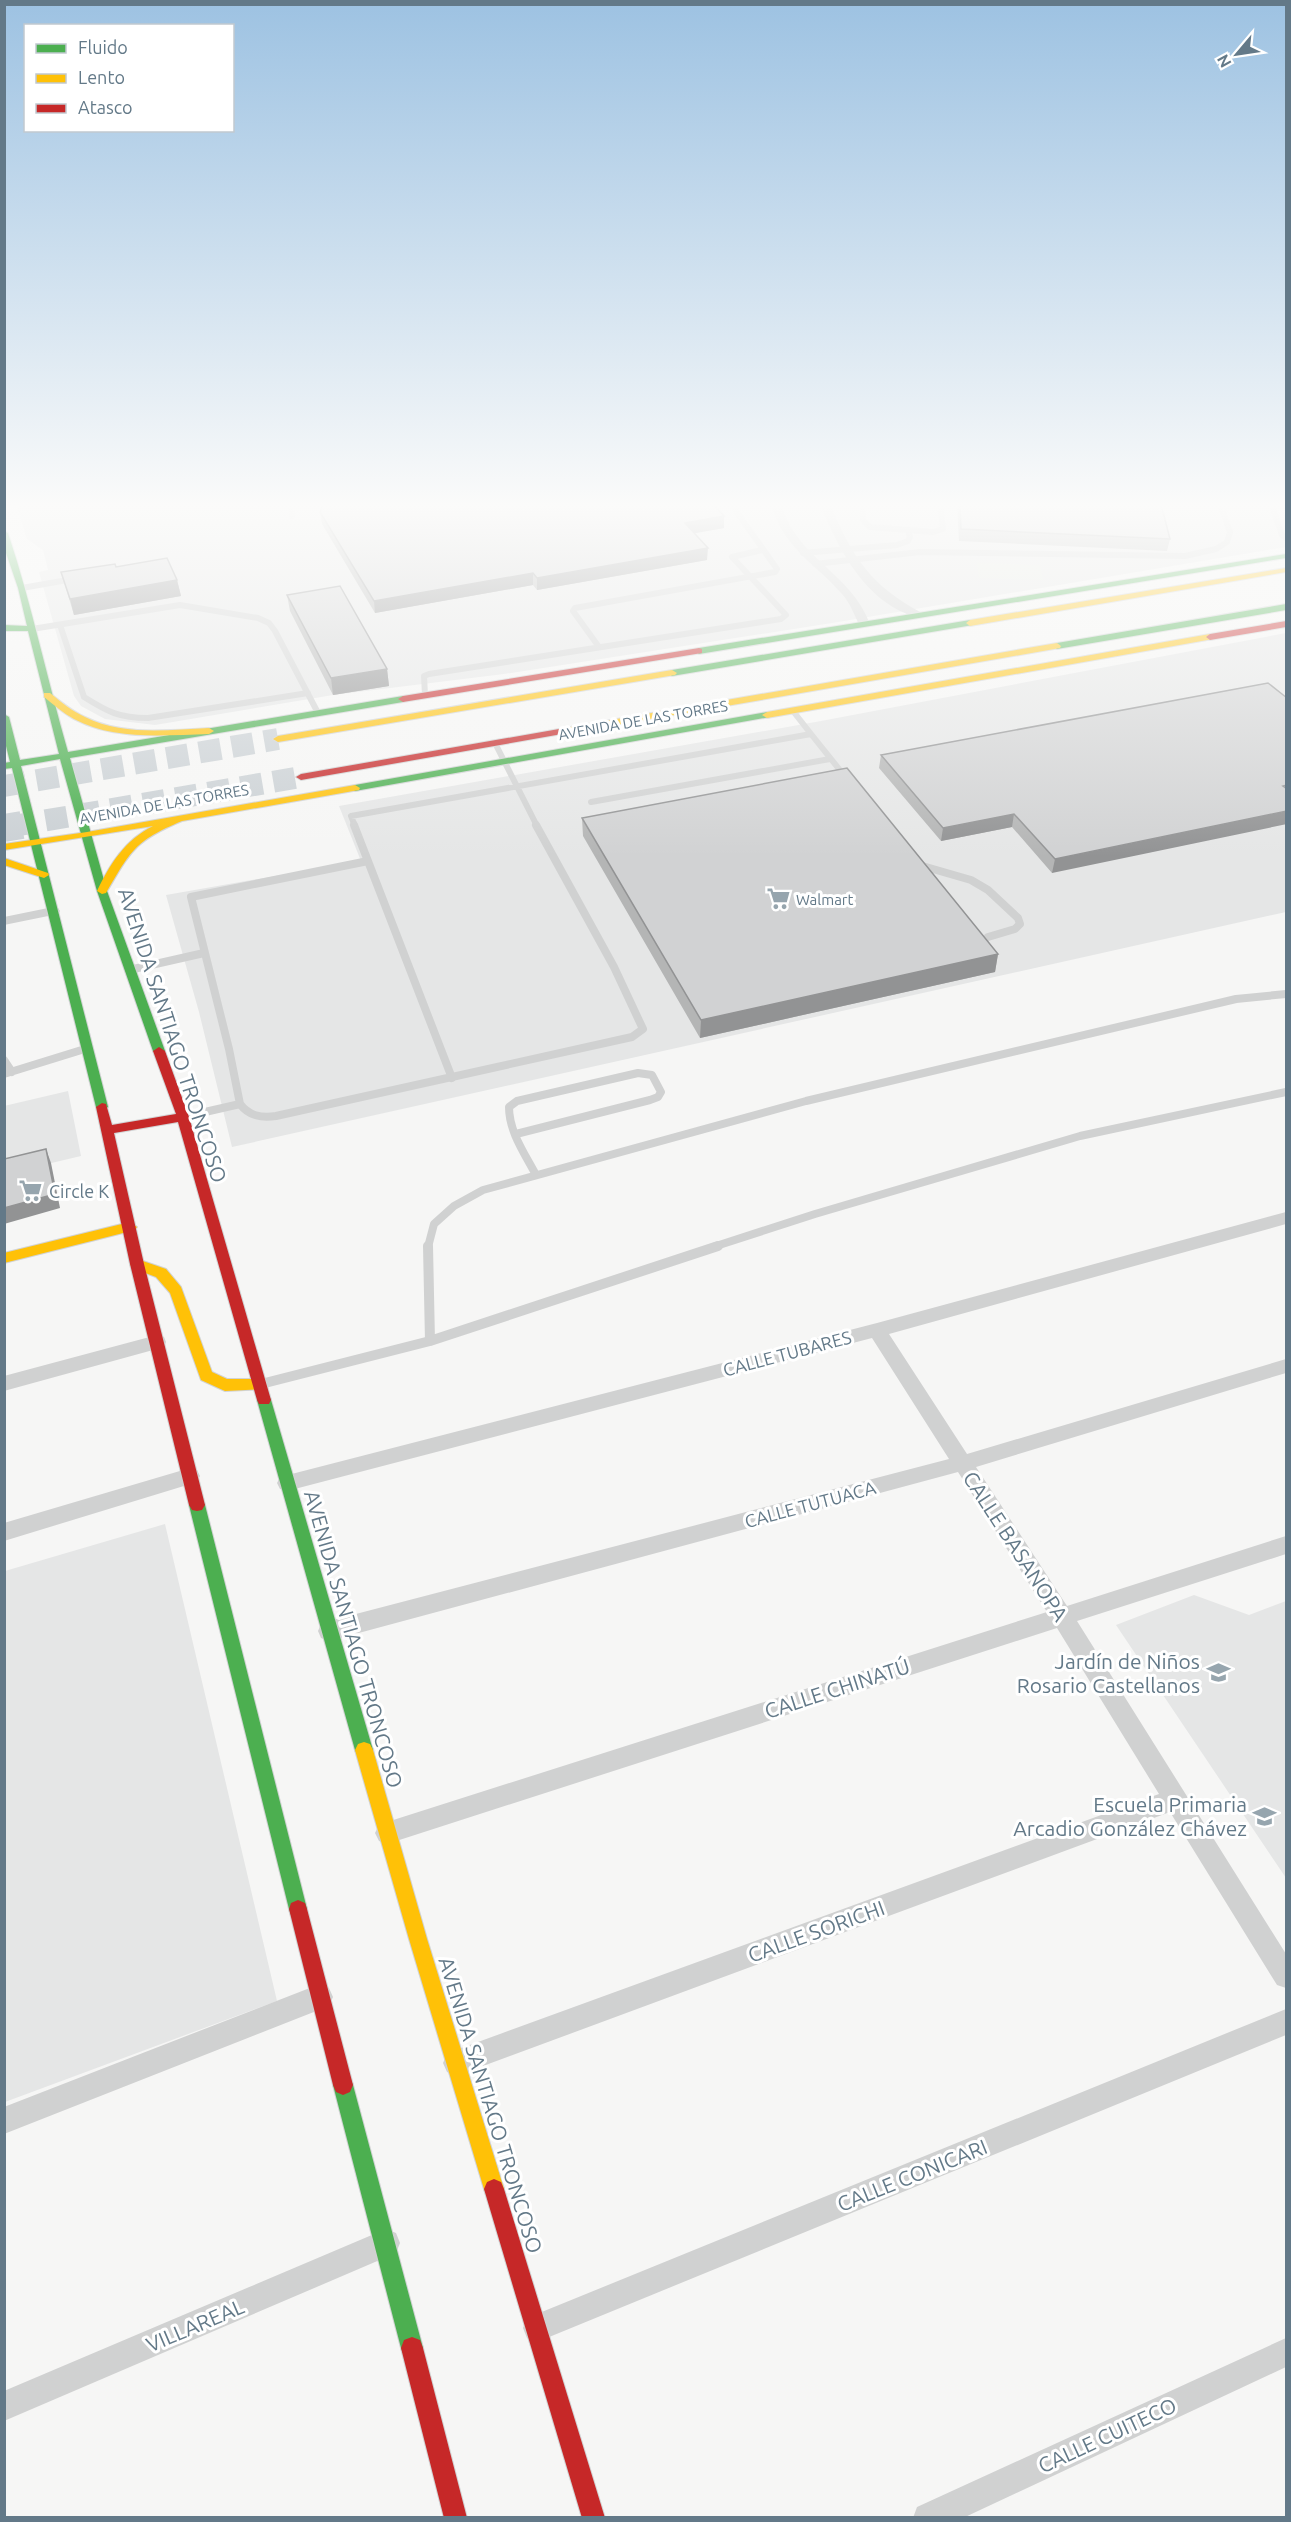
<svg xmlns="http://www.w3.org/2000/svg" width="1291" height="2522" viewBox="0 0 1291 2522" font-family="Ubuntu,sans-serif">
<rect width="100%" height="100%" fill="#f6f6f5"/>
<path fill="#e5e6e6" d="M16,504H1286V547L832,623L504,674L333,695L155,725L105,719L81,706L74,696L39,572L48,570L43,550L27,539Z
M1286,633V912L232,1147L199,1012L166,895L361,861L339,806L821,721Z
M68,1091L81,1156L5,1174L4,1106Z
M165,1524L277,2001L5,2102V1571Z
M1194,1595L1249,1615L1286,1601V1878L1116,1625Z"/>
<path fill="#e6eae3" d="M977,563L1040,565L1043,580L979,578Z"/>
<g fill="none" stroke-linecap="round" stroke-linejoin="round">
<path stroke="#cad0d4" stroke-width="22" stroke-dasharray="22 11" stroke-linecap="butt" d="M4,786L278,739
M13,826L301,777"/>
<path stroke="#cad0d4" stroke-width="28" stroke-dasharray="28 14" stroke-linecap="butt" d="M4,828L22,825"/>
<defs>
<path id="fast" d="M4,531L8,533C32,605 47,679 68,752L403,696L408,699L403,702L70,758L107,891L165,1051L159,1055L153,1051L97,891L60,759L21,766L108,1107L102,1111L96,1107L12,768L4,769V763L10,762L4,738V714L9,717L20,760L59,754L28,631H4V625L27,626L18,588L4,547Z
M1286,554V558L699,654L695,651L699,648Z
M1286,604V610L1057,649L1053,646L1057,643Z
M970,620L974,623L973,625L672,676L667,673L672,670Z
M767,712L772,715L770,717L355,791L350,788L355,785Z
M264,1394L269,1396L271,1400L373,1750L370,1756L364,1758L358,1756L355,1750L257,1400L259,1396Z
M197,1499L202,1500L205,1505L307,1909L305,1915L298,1918L291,1915L289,1909L189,1505L192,1500Z
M343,2075L350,2078L353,2085L423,2348L420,2356L412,2359L404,2356L401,2348L333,2085L336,2078Z"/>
<path id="slow" d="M1286,568V572L970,626L966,623L970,620Z
M1210,634L1213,635V639L767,718L762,715L767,712Z
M1057,643L1061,646L1060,648L559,735L554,732L559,729Z
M672,670L677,673L675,675L278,742L273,739L278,736Z
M44,693H50C61,702 72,711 85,717C123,736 168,730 209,728L214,731L209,734C165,735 115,741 74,719C63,713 54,705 44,697Z
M355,785L360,788L359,790L182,821C134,841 131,851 106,893L102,894L97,891C110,864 125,840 153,826L4,850V844L87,832Z
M4,858L48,873L49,875L44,878L4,865Z
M130,1222L137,1227L135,1230L4,1263V1253Z
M137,1259L166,1269L181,1287L212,1372L227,1379H259L264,1381L266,1385L264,1389L225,1391L201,1380L170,1293L156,1277L132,1268L130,1264L132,1260Z
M364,1742L370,1744L373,1750L427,1939L504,2189L501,2196L494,2199L487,2196L484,2189L409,1939L355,1750L358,1744Z"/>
<path id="jam" d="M1286,621V627L1210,640L1206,637L1210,634Z
M699,648L702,649V653L403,702L398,699L403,696Z
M559,729L562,730V734L301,780L296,777L301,774Z
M159,1047L165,1051L189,1117L271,1400L269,1404H259L257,1400L178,1122L114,1133L144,1264L205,1505L202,1510L197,1511L192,1510L189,1505L130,1264L96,1107L102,1103L106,1104L112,1125L176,1114L153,1051Z
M298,1900L305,1903L307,1909L353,2085L350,2092L343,2095L336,2092L333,2085L289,1909L291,1903Z
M494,2179L501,2182L504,2189L605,2518H582L484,2189L487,2182Z
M412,2337L420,2340L423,2348L467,2518H444L401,2348L404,2340Z"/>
</defs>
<use href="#fast" stroke="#d1d3d4" stroke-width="2"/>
<use href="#slow" stroke="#d1d3d4" stroke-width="2"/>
<use href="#jam" stroke="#d1d3d4" stroke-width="2"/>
<path stroke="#d0d1d1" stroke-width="6" d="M292,504V516
M863,504V520L870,527L933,532L943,529L940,504
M1271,504L1282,535L1286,538
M803,553L897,545L908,541L910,537L908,531
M815,564L920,552L1185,556L1216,549L1227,542L1230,532L1220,504
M22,588L73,579
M60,625L84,697C108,712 119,718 148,718L308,693
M32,629L180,605L258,618L269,623L275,631L318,713
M599,647L573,611L575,608L775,572L777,569L731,504
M425,695L424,676L429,674L781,619L786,615L732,557L762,550
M811,734L847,779
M495,743L537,826
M591,802L830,759
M355,826L351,816L811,734L793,711"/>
<path stroke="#d0d1d1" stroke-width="8" d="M354,825L452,1078
M919,865L971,880L988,890L1018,918L1020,924L1015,929L988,937
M129,970L204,953
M4,1060L12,1072
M4,1074L88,1048
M240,1104L229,1049L191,897L368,861
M183,1117L240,1104C249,1116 261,1118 276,1116L632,1037L643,1029L614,967L536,825
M516,1134L650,1100L658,1097L661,1092L652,1075L638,1073L517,1101L509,1107C509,1132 525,1154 536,1175
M428,1247L434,1224L454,1206L483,1190L806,1101L1236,999L1286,994
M713,1247L815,1214L1080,1136L1286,1092"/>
<path stroke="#d0d1d1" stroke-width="10" d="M428,1246L430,1341
M261,1384L430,1341L718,1246"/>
<path fill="#d0d1d1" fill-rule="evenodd" d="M771,504H781C798,561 849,570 870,624L868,626H860C854,615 851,604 842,594C814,562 784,549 771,504Z
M820,504H830C852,557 871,586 922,613V617C914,619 908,614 900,611C860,591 836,544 820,504Z
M53,907L58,908L60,911L58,914L4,925V917Z
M1286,1212V1224L889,1334L967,1454L1286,1359V1373L976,1467L1067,1606L1286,1536V1554L1077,1621L1286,1954V1988L1277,1985L1170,1812L456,2076L447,2072L443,2063L447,2054L456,2050L1159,1794L1057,1628L387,1844L379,1841L375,1833L379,1825L387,1822L1047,1612L958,1472L329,1641L321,1638L318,1631L321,1624L329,1621L949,1459L872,1338L287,1491L280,1489L277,1483L280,1477L877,1323Z
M157,1335L164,1337L166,1342L164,1347L4,1391V1376Z
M190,1468L197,1470L200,1476L197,1482L4,1541V1523Z
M320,1984L329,1988L333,1997L329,2006L4,2134V2107Z
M1286,2009V2035L537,2342L527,2338L523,2328L527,2318Z
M386,2229L396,2233L400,2243L396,2253L4,2421V2391Z
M1286,2338V2367L963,2518H913L917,2507Z"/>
<use href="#fast" fill="#4caf50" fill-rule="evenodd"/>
<use href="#slow" fill="#ffc107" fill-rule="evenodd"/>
<use href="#jam" fill="#c62828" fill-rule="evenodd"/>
</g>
<path fill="#b4b5b5" d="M957,504H1161L1170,539L1167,551L959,541Z
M320,512L724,528L694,533L707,560L537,590L533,585L375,613L322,524Z
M115,564L116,567L177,580L181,596L74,615L61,572Z
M287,595L387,669L389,686L333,695L290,611Z
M1268,683L1052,873L1012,827L941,841L879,768L881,755Z
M582,818L998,954L995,972L700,1038L583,836Z"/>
<path fill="#929394" d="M724,516V528L685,535V523Z
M708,548L707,560L537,590V578Z
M533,573V585L375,613L374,601Z
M177,580L181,596L74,615L70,599Z
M387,669L389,686L333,695L331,678Z
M1287,811V824L1052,873L1055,859Z
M1014,814L1012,827L941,841L943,828Z
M998,954L995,972L700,1038L701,1020Z
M46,1149L51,1163L60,1208L4,1224V1208Z"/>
<path fill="#d1d2d3" stroke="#929394" stroke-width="1.5" d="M323,504H713L724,516L685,523L708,548L537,578L533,573L374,601L320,512Z
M960,504H1161L1170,539L961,529Z
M167,558L177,580L70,599L61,572L115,564L116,567Z
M340,586L387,669L331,678L287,595Z
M1268,683L1287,698V785L1283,786L1287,789V811L1055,859L1014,814L943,828L881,755Z
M847,768L998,954L701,1020L582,818Z
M46,1149L55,1194L4,1208V1159Z"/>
<linearGradient id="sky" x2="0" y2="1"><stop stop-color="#9dc2e2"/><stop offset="0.59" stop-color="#fbfbfa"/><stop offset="1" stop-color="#fbfbfa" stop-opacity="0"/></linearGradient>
<rect width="1291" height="857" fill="url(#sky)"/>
<defs>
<symbol id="supermarket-bare" viewBox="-9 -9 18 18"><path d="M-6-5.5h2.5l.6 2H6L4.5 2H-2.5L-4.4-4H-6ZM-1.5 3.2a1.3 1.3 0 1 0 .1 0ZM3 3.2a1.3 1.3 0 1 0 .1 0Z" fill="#96a5ae" stroke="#fff" stroke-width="2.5" paint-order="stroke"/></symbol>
<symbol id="school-bare" viewBox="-9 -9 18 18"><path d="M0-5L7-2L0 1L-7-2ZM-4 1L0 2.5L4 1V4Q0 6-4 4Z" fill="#96a5ae" stroke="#fff" stroke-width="2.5" paint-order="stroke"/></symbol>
</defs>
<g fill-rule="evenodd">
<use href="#supermarket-bare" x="762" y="882" width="33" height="33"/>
<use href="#supermarket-bare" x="14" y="1174" width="33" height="33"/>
<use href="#school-bare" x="1202" y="1656" width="33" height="33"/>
<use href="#school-bare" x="1248" y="1800" width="33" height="33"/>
</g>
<g text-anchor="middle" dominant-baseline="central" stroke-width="6" stroke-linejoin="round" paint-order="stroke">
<g font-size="15" fill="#637988" stroke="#fff">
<text transform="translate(643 720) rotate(-10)">AVENIDA DE LAS TORRES</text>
<text transform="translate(164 804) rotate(-10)">AVENIDA DE LAS TORRES</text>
</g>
<g font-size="15" fill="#637988" stroke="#fff" text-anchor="start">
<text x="796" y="899">Walmart</text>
</g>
<g font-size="18" fill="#637988" stroke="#fff" text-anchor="start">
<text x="49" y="1191">Circle K</text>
</g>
<g font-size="18" fill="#637988" stroke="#fff">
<text transform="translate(787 1353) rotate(-15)">CALLE TUBARES</text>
<text transform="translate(810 1504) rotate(-15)">CALLE TUTUACA</text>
</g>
<g font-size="21" fill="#637988" stroke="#fff">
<text transform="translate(173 1035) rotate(72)">AVENIDA SANTIAGO TRONCOSO</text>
<text transform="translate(1016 1546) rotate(57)">CALLE BASANOPA</text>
<text transform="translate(354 1639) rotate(74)">AVENIDA SANTIAGO TRONCOSO</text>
<text transform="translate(837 1688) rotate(-18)">CALLE CHINATÚ</text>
<text transform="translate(816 1931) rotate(-20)">CALLE SORICHI</text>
<text transform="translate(491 2105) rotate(73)">AVENIDA SANTIAGO TRONCOSO</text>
<text transform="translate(912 2175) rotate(-22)">CALLE CONICARI</text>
<text transform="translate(195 2325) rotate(-23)">VILLAREAL</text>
<text transform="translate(1107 2435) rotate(-25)">CALLE CUITECO</text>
</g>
<g font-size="21" fill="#637988" stroke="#fff" text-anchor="end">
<text x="1200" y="1661">Jardín de Niños<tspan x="1200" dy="24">Rosario Castellanos</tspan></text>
<text x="1247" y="1804">Escuela Primaria<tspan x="1247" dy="24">Arcadio González Chávez</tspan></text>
</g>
</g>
<rect width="1291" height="2522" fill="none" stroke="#637988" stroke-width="12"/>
<rect x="24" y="24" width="210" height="108" fill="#ffffff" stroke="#c1c9cf" stroke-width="1.5"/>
<rect x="36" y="44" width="30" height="9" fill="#4caf50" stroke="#c1c9cf" stroke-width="1.5"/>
<text x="78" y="54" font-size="18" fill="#637988">Fluido</text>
<rect x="36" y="74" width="30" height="9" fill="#ffc107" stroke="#c1c9cf" stroke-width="1.5"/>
<text x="78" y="84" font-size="18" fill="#637988">Lento</text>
<rect x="36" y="104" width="30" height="9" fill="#c62828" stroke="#c1c9cf" stroke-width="1.5"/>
<text x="78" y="114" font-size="18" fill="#637988">Atasco</text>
<g transform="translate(1237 54) rotate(241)" stroke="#ffffff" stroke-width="4.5" paint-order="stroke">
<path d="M0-4.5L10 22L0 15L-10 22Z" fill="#637988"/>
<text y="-9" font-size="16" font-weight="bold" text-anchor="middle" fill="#637988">N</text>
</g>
</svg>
